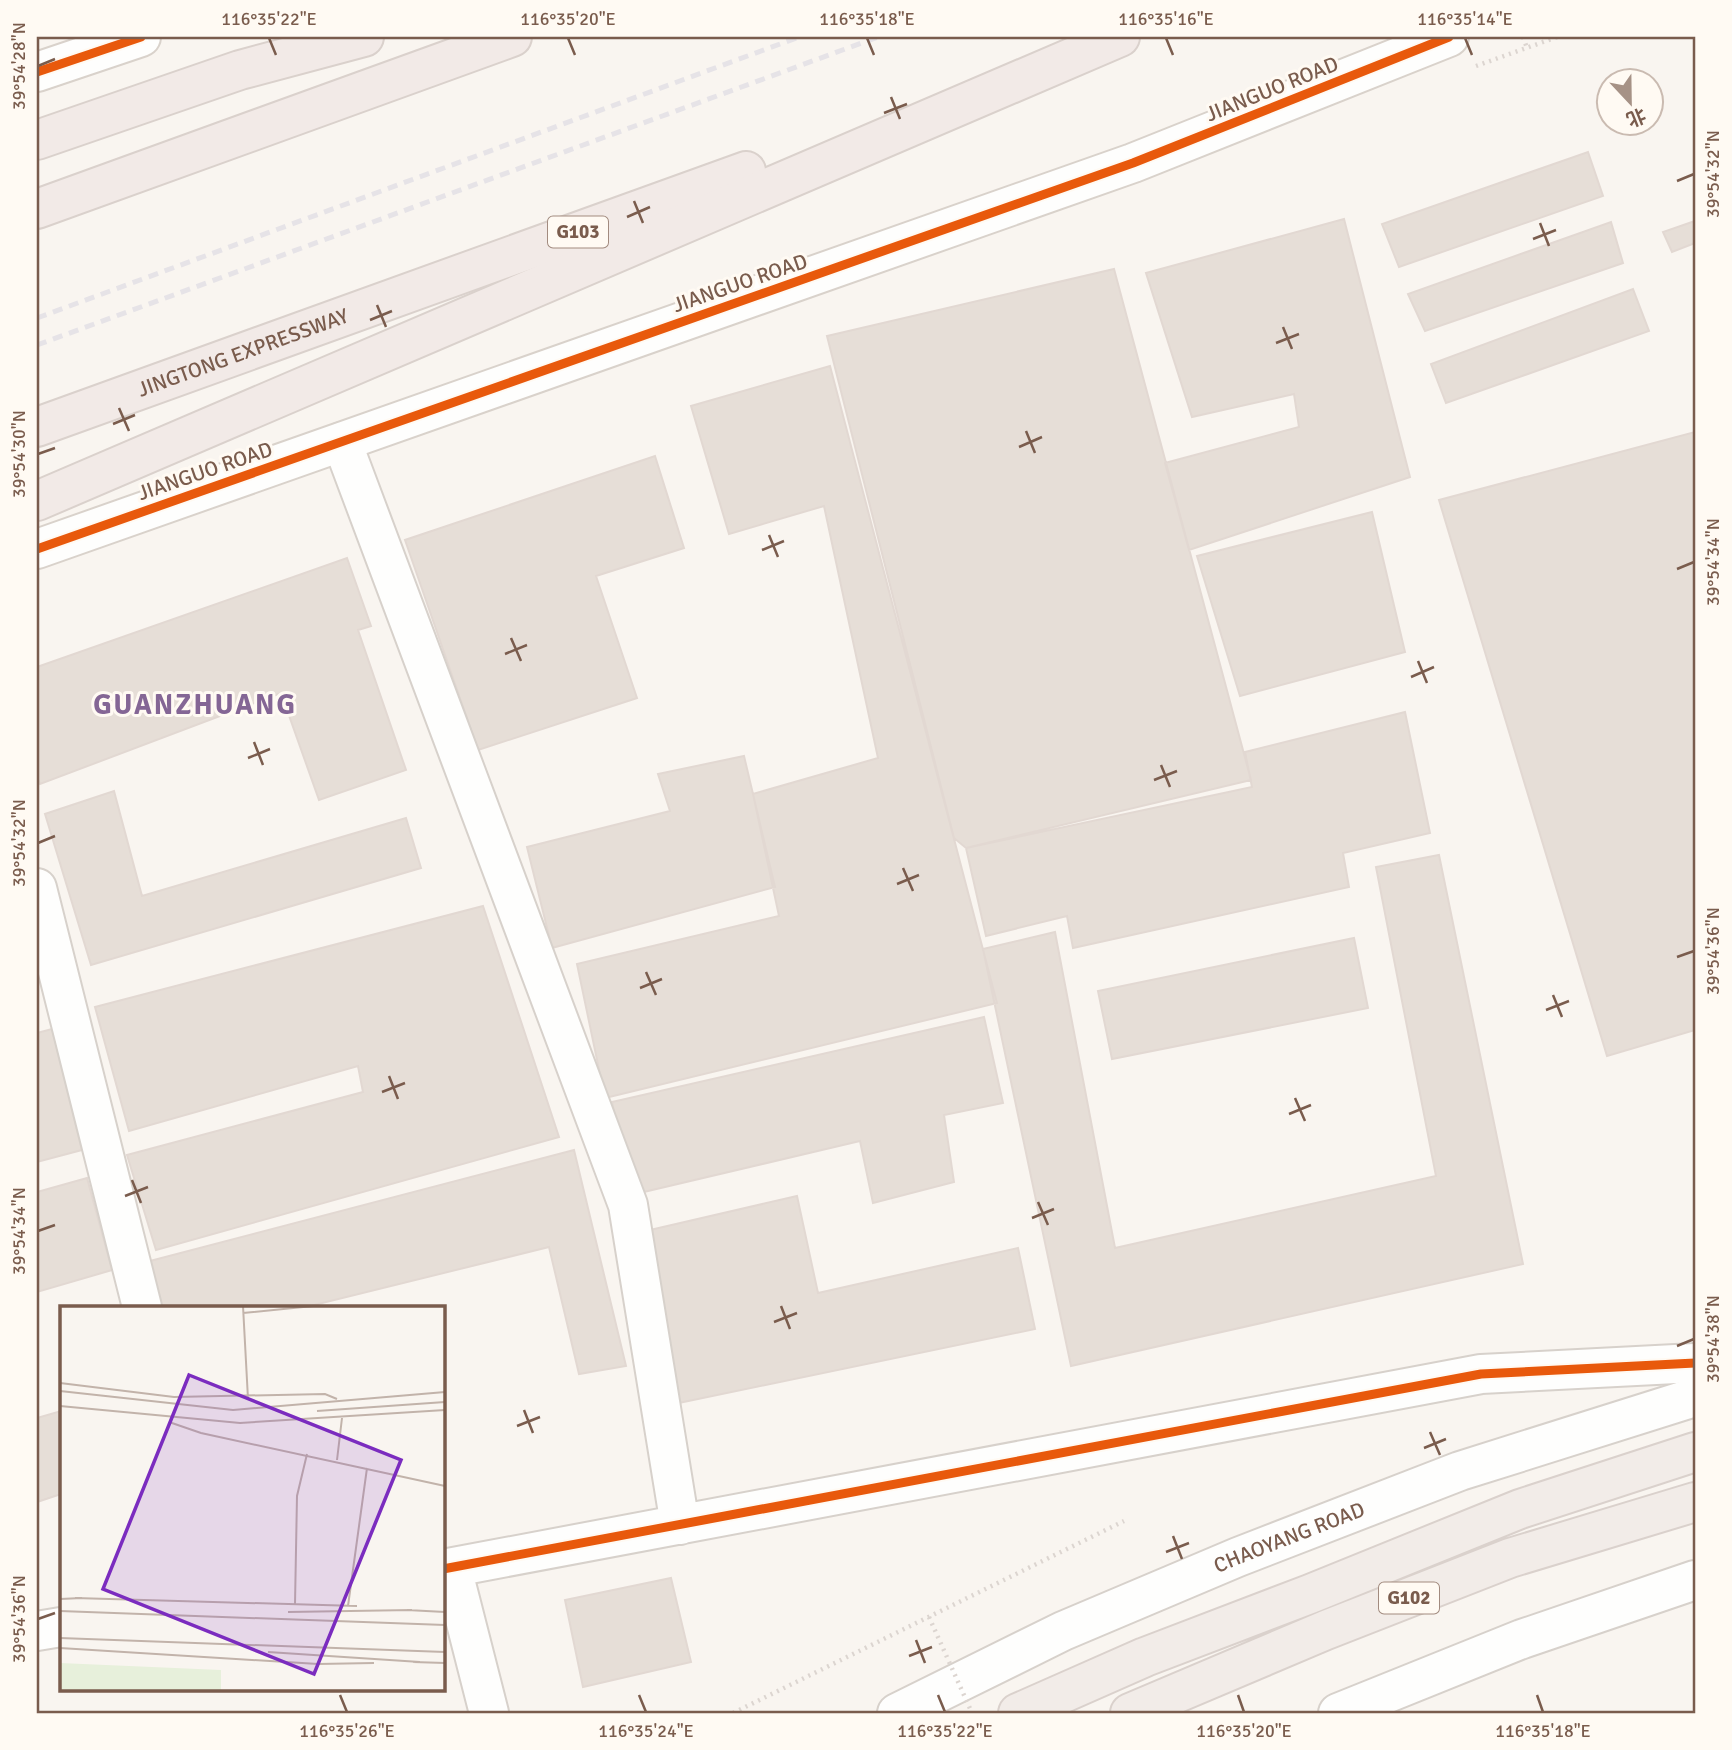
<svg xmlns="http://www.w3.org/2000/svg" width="1732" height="1750" viewBox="0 0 1732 1750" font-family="Signika,'Noto Sans SC',sans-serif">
<rect width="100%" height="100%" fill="#f9f5f0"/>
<path fill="#e6ded7" stroke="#e2d8d2" stroke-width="2" d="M1588,152L1603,196L1399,267L1382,224Z
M1344,219L1410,477L1189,550L1165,463L1299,427L1294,394L1192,417L1146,273Z
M1695,221V243L1672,252L1663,232Z
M1611,222L1623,263L1425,331L1408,294Z
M1114,269L1251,780L966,848L954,838L827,336Z
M1633,289L1649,331L1446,403L1431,364Z
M830,366L997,1003L605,1098L577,964L779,916L753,794L878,758L824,506L729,534L691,406Z
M1695,432V1030L1607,1056L1439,500Z
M655,456L684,548L596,576L637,698L478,750L405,540Z
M1372,512L1405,652L1240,696L1197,556Z
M347,558L371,626L358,630L406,770L319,800L281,693L40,784L37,777V667Z
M1405,712L1430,833L1343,853L1349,887L1073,948L1067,916L986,936L966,848L1252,787L1245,752Z
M744,756L775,887L552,948L527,847L670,811L658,774Z
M114,791L142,896L406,818L421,868L91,965L45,814Z
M1439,855L1523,1264L1071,1366L983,949L1055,932L1115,1248L1436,1176L1376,867Z
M483,906L559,1137L156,1250L127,1155L363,1092L358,1066L129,1131L95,1007Z
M1354,938L1368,1008L1112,1059L1098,991Z
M984,1017L1003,1103L944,1115L954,1182L873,1203L860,1141L631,1195L612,1102Z
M52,1029L82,1150L37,1162V1033Z
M574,1150L626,1366L579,1374L549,1247L306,1307H162L150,1261Z
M87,1178L112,1270L37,1292V1192Z
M797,1196L818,1293L1018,1248L1035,1329L669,1405L637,1233Z
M61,1411V1494L37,1502V1418Z
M671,1578L691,1662L583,1687L565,1600Z"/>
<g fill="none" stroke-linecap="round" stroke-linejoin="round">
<defs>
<path id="minor" d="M342,442L628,1205L680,1525
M37,888L142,1307
M452,1568L489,1713
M443,1569L1481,1374L1695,1363
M37,1631L61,1627"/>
<g id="tertiary">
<path id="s1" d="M897,1713L1063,1631L1238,1557L1460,1471L1695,1397"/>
<path d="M1338,1713L1522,1639L1695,1580"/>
</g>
<path id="secondary" d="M37,72L141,37
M37,549L1133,163L1449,37"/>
<path id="trunk" d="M1018,1713L1145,1657L1310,1594L1520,1509L1695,1452
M1130,1713L1326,1630L1510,1558L1695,1502"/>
<g id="motorway">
<path d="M37,140L240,70L364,37"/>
<path d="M37,209L512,37"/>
<path id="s2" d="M37,427L746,171"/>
<path d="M37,501L1120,37"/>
</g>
</defs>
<use href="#minor" stroke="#d7d1cb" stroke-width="42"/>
<use href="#tertiary" stroke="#d7d1cb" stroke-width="42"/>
<use href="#secondary" stroke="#d9d2cb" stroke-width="42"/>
<use href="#trunk" stroke="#dad1cc" stroke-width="42"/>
<use href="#motorway" stroke="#dad1cc" stroke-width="42"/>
<path stroke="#dcd5d0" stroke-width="4.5" stroke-dasharray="2 5" stroke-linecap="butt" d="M1523,37L1527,48
M1476,66L1557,37
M733,1713L1124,1521"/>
<use href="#minor" stroke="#fefefd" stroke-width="38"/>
<use href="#tertiary" stroke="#fefefd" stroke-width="38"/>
<use href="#secondary" stroke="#fefefd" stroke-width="38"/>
<use href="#trunk" stroke="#f2ece8" stroke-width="38"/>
<use href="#motorway" stroke="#f2eae7" stroke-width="38"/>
<path stroke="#e6e3e7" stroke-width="5" stroke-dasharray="10 7" stroke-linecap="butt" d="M37,318L799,37
M37,345L878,37"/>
<path stroke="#dcd5d0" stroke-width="4.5" stroke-dasharray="2 5" stroke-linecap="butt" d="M929,1617L972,1713"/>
<defs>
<path id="cycleway" d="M37,72L141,37
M37,549L1133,163L1449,37
M443,1569L1481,1374L1695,1363"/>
</defs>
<use href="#cycleway" stroke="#fffaf3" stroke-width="13"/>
<use href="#cycleway" stroke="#e8590c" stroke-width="9"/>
</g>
<path fill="none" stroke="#7a5c4d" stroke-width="2.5" d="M269,38L276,55M568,38L575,55M867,38L874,55M1166,38L1173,55M1465,38L1472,55M38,66L55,59M891,97L900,119M884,113L907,104M1677,181L1694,174M634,201L643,223M627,217L650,207M1540,223L1549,246M1533,239L1556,230M377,305L386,327M370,320L392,311M1283,327L1292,349M1276,343L1299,334M119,408L129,431M113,424L135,415M1026,431L1035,453M1019,447L1042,437M38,454L55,448M769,535L778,557M762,550L784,541M1677,569L1694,562M511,638L521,661M505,654L527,645M1418,661L1427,683M1411,677L1434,667M254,742L263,765M248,758L270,749M1161,765L1170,787M1154,780L1177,771M38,843L55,836M903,868L913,891M897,884L919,875M1677,957L1694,951M646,972L656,995M640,988L662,979M1553,995L1562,1017M1546,1010L1569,1001M389,1076L398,1099M382,1092L405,1083M1295,1098L1305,1121M1289,1114L1311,1105M132,1180L141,1203M125,1196L148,1187M1038,1202L1048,1225M1032,1218L1054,1209M38,1231L55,1225M781,1306L790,1329M774,1322L797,1313M1677,1346L1694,1339M524,1410L533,1433M517,1426L540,1417M1430,1432L1440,1455M1424,1448L1446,1439M1173,1536L1182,1559M1166,1552L1189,1543M38,1619L55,1613M916,1640L925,1663M909,1656L932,1647M340,1695L347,1712M639,1695L646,1712M938,1695L945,1712M1238,1695L1244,1712M1537,1695L1543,1712"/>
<g text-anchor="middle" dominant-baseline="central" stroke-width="6" stroke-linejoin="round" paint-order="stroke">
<g fill="#fffaf3" stroke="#a28b7f" stroke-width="2">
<rect x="548" y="216.5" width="60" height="31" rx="5"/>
<rect x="1379" y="1582.5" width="60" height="31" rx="5"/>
</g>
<g font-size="19" font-weight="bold" fill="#7a5c4d">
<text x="578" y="232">G103</text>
<text x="1409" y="1598">G102</text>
</g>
<g font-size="21" fill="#7a5c4d" stroke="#fffaf3">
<text transform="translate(1272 89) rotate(-22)">JIANGUO ROAD</text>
<text transform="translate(740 283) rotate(-19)">JIANGUO ROAD</text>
<text stroke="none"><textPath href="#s2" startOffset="219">JINGTONG EXPRESSWAY</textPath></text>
<text transform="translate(205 471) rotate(-19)">JIANGUO ROAD</text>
<text stroke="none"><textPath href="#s1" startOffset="430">CHAOYANG ROAD</textPath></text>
</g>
<g font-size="28" font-weight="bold" letter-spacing="2" fill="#846695" stroke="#fffaf3">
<text x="195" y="705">GUANZHUANG</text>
</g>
</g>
<g transform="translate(60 1306)">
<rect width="385" height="385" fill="#f9f5f0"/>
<path d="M0,357L161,364V385H0Z" fill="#e7f0db"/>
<path fill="none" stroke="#c2b3aa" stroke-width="2" d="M183,0L188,93M183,7L253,0M0,77L114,91L265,88L277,93M0,85L173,104L385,86M0,100L180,117L385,104M257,105L385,96M109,116L141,127L385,180M277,154L282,112M15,292L297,300M0,293L22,292M235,298L237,190L247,148M288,300L307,162M347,304L385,306M0,305L385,319M228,306L352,304M0,332L385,346M0,342L258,358L314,357M208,346L360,356M353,356L385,357"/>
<path fill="#7b2cbf" fill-opacity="0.15" stroke="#7b2cbf" stroke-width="3.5" d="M129,69L341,154L254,368L43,283Z"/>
<rect width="385" height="385" fill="none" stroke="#7a5c4d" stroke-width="3.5"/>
</g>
<rect width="1732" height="1750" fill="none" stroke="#fffaf3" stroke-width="77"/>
<g transform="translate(1630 102) rotate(158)"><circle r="33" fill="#fffaf3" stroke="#cabbb1" stroke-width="2"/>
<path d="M0-5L12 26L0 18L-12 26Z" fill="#a69286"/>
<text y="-10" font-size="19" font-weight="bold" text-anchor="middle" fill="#7a5c4d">北</text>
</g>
<rect x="38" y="38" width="1656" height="1674" fill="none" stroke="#7a5c4d" stroke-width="2.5"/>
<g font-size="18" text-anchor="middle" fill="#7a5c4d">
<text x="269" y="25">116°35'22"E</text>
<text x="568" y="25">116°35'20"E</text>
<text x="867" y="25">116°35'18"E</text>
<text x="1166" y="25">116°35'16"E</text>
<text x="1465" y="25">116°35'14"E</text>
<text transform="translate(19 66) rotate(-90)" y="6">39°54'28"N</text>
<text transform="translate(1713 174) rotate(-90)" y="6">39°54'32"N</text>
<text transform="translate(19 454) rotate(-90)" y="6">39°54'30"N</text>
<text transform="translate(1713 562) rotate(-90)" y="6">39°54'34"N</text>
<text transform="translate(19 843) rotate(-90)" y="6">39°54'32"N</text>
<text transform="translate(1713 951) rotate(-90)" y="6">39°54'36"N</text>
<text transform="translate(19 1231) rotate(-90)" y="6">39°54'34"N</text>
<text transform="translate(1713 1339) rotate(-90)" y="6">39°54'38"N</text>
<text transform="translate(19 1619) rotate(-90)" y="6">39°54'36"N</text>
<text x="347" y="1737">116°35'26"E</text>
<text x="646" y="1737">116°35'24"E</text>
<text x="945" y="1737">116°35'22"E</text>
<text x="1244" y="1737">116°35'20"E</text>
<text x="1543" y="1737">116°35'18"E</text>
</g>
</svg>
